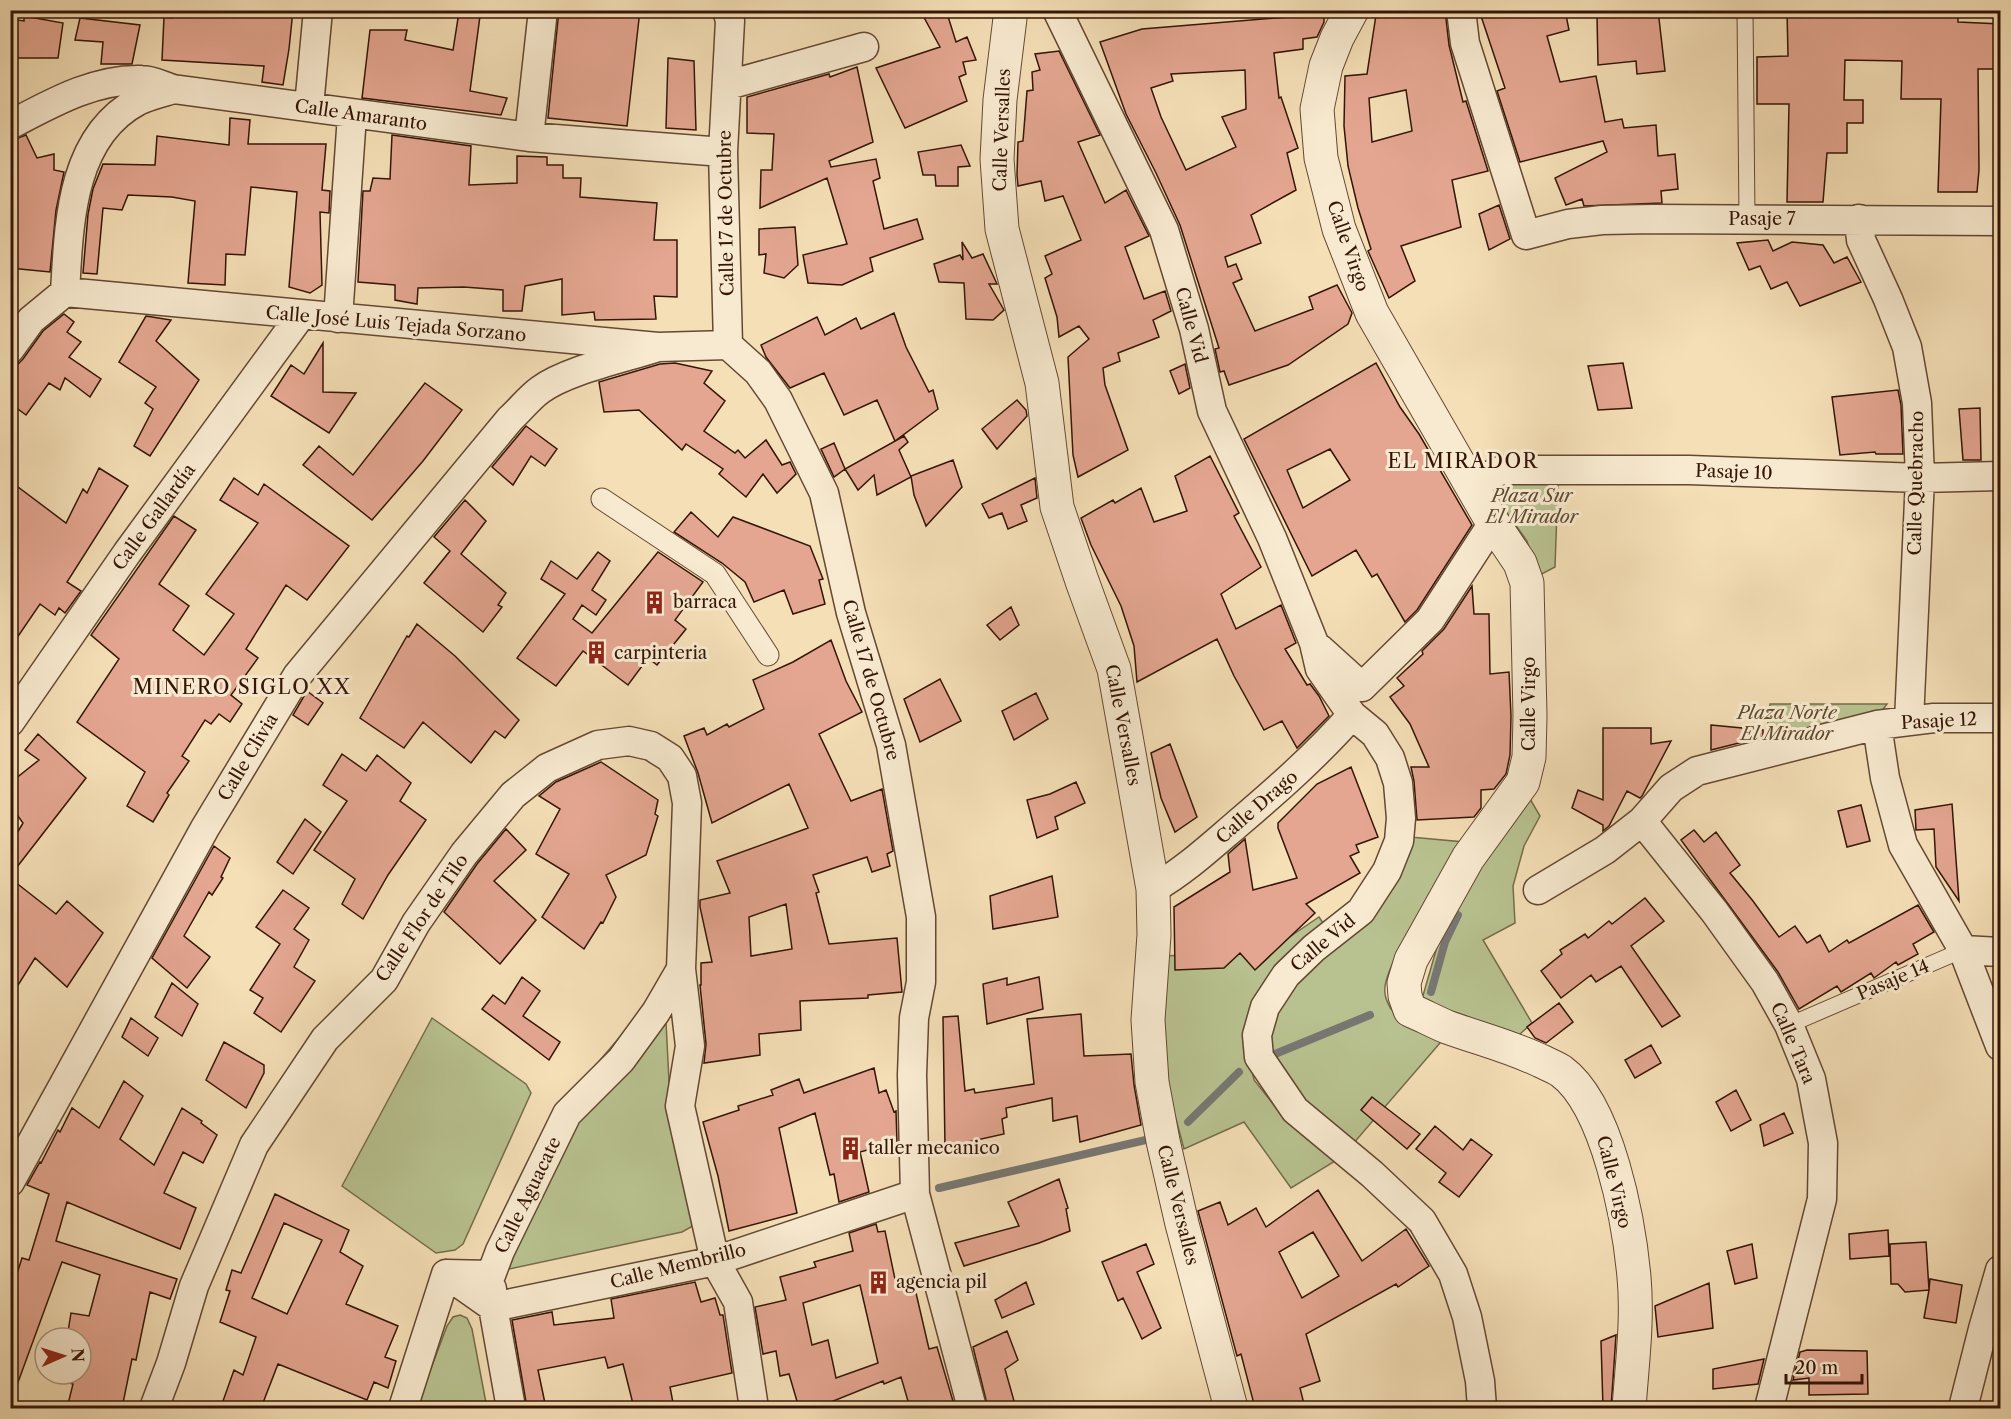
<svg xmlns="http://www.w3.org/2000/svg" width="2011" height="1419" viewBox="0 0 2011 1419" font-family="'Libre Caslon Text',serif">
<rect width="100%" height="100%" fill="#f5dfb7"/>
<filter id="stains"><feTurbulence type="fractalNoise" baseFrequency=".00333" numOctaves="4"/><feColorMatrix values="0 0 0 0 .2 0 0 0 0 .09 0 0 0 0 .02 0 0 0 .5 -.17"/></filter>
<radialGradient id="worn" r=".72"><stop offset=".6" stop-color="#630" stop-opacity="0"/><stop offset="1" stop-color="#630" stop-opacity=".3"/></radialGradient>
<path fill="#b8c290" stroke="#766c4b" stroke-width="1.5" d="M1496,482H1558L1555,567L1538,576L1527,541L1494,495L1493,488Z
M1770,704H1887L1881,712L1765,749Z
M1526,792L1540,816L1524,846L1513,886L1515,923L1483,940L1532,1023L1519,1035L1433,1007L1422,999L1441,933Z
M1410,837L1464,842C1448,868 1380,968 1385,993C1385,997 1389,1007 1392,1010C1401,1022 1432,1030 1446,1036L1352,1145L1314,1115L1275,1068L1268,1033L1277,1006Z
M1319,917L1327,929L1247,1048L1254,1080L1281,1114L1340,1158L1291,1188L1244,1122L1184,1149L1176,1119L1163,1100L1161,956L1245,953L1254,961Z
M665,1002L669,1081L673,1119L695,1218L691,1227L682,1232L500,1271L566,1100L630,1025Z
M432,1018L526,1084L531,1093L463,1244L455,1250L436,1253L342,1186Z
M460,1315L467,1318L472,1329L487,1408H416L447,1326L453,1317Z"/>
<g fill="none" stroke-linecap="round" stroke-linejoin="round">
<path stroke="#777773" stroke-width="8" d="M1431,992L1445,942L1458,915
M1275,1054L1370,1015
M1188,1122L1239,1072
M939,1188L1150,1139"/>
</g>
<path fill="#e4a691" stroke="#341506" stroke-width="1.5" fill-rule="evenodd" d="M173,10H293L289,49L283,85L262,82L264,66L162,60L164,17L172,18Z
M559,10H640L627,126L548,118Z
M920,10H946L956,42L967,37L976,60L963,62L966,74L959,77L967,101L905,128L876,68L940,47Z
M1423,10H1445L1449,45L1463,102L1466,101L1488,171L1452,180L1461,227L1401,246L1415,281L1389,298L1368,251L1371,249L1358,208L1348,166L1344,126L1345,76L1367,74L1376,15ZM1406,90L1412,131L1372,142L1369,98Z
M1479,10H1565L1569,30L1547,36L1560,82L1596,76L1605,122L1622,119L1624,128L1656,125L1658,156L1675,154L1678,189L1661,191L1662,203L1584,206L1582,199L1566,205L1555,178L1607,152L1603,141L1520,162L1497,91L1505,88Z
M1612,10H1658L1665,71L1637,74L1636,61L1598,65L1597,16L1613,15Z
M1787,10H1958V22L2001,24V69H1978L1979,170L1977,192H1938L1941,99H1901L1902,61L1845,60L1844,100H1863V123H1847V153H1827L1823,202H1787L1789,104H1757V57L1788,56Z
M459,12L480,16L470,91L507,98L501,115L362,98L370,30H407L405,40L453,50Z
M1324,14V22L1317,37L1303,39V49L1274,53L1279,98L1281,97L1298,148L1287,153L1296,190L1251,215L1261,243L1225,257L1228,267L1236,264L1242,279L1233,283L1255,331L1313,309L1309,297L1337,285L1352,313L1348,324L1288,365L1229,385L1224,371L1220,372L1215,349L1219,348L1180,225L1156,173L1126,114L1100,42L1142,29ZM1245,70L1246,109L1222,117L1236,147L1186,170L1161,117L1151,88L1173,81L1171,74Z
M24,16L63,23L58,58H10V19L24,21Z
M80,18L140,25L132,64H101L103,42L75,40Z
M1059,51L1100,135L1078,142L1105,203L1126,190L1149,236L1125,247L1144,299L1165,291L1171,311L1153,320L1159,337L1118,353L1120,361L1103,368L1105,385L1128,450L1078,477L1073,455L1068,357L1089,339L1079,326L1059,337L1057,317L1045,278L1052,274L1045,256L1081,240L1063,196L1045,201L1041,181L1018,186L1017,175L1018,142L1023,141L1027,91L1033,90L1032,72L1040,70L1035,54Z
M668,58L694,61L696,130L666,128Z
M857,67L873,142L829,161L831,167L876,159L880,178L873,181L884,229L917,219L923,239L870,258L873,271L842,285L808,283L803,255L847,244L827,178L760,208L761,170H772L774,134L747,133V97L829,74L830,77Z
M230,118L250,120L248,144H326L322,190L330,191L329,213L320,212L322,285L310,293L289,287L297,192L251,187L245,255L226,254L225,285L188,283L195,201L172,197L128,195L122,210L103,208L97,274L83,273L88,214L93,189L103,164L155,165L157,136L229,145Z
M26,135L37,158L54,154V170L64,172L56,210L50,272L10,268V141Z
M392,135L471,146L469,185L517,183V156L547,157V165H563V178H581L580,197L657,203L654,240H677V297L654,296L656,319L595,320L594,312L562,315V279L525,286L522,311H503V290L464,287L418,288L417,304L395,300V285L358,282L363,191H370L373,178L390,179Z
M961,145L970,166L958,167V186H936L935,175H923L918,152Z
M1499,205L1510,239L1489,250L1479,214Z
M795,227L798,265L784,278L764,273L766,254L759,255V229Z
M1768,240L1773,251L1792,242L1823,245L1834,263L1847,257L1861,282L1800,306L1787,282L1771,289L1760,266L1749,270L1737,243Z
M962,242L972,258L983,254L997,284H989L1004,310L993,320L966,319L964,283L939,282L934,264L960,255L963,260Z
M894,313L906,347L929,392L933,390L938,409L895,441L877,400L844,415L824,373L790,388L766,357L761,345L817,317L825,335L856,318L861,329Z
M64,314L74,322L67,332L81,342L69,357L101,379L90,397L65,378L60,390L49,383L26,415L10,403V372L23,359L43,331Z
M146,316L171,320L156,341L199,380L150,456L134,446L153,409L145,403L156,387L119,362Z
M323,343V392L356,393L329,433L271,396L291,365L304,374Z
M675,363L712,371L704,383L725,401L704,431L735,453L738,450L745,458L766,440L782,465L790,462L796,474L777,493L763,474L746,497L719,474L723,469L686,444L682,450L639,410L604,412L599,382L660,364Z
M1376,363L1400,407L1419,434L1472,525L1417,610L1405,622L1377,574L1372,577L1356,550L1312,576L1244,439ZM1330,449L1350,480L1303,508L1287,470Z
M1623,363L1632,408L1598,410L1588,366Z
M1185,364L1190,388L1179,394L1170,371Z
M425,383L462,410L423,461L372,520L303,465L319,446L353,475Z
M1898,390L1901,405L1903,454H1876L1875,452L1840,455L1832,397Z
M1017,400L1026,410L1027,416L997,449L982,429Z
M1980,408L1981,460H1963L1959,409Z
M526,426L557,449L545,466L531,456L513,485L492,467Z
M904,436L908,442L899,450L911,477L877,495L874,475L858,490L845,469Z
M834,443L845,469L834,477L821,449Z
M1210,456L1239,513L1234,516L1261,567L1221,594L1236,629L1281,605L1296,643L1285,649L1307,685L1310,684L1319,696L1329,716L1297,748L1282,721L1264,730L1234,676L1217,639L1137,682L1134,646L1121,606L1091,545L1081,518L1113,500L1115,503L1141,488L1154,522L1187,511L1175,476Z
M953,460L962,487L926,526L914,495L911,476Z
M99,468L128,486L67,582L81,591L65,613L59,608L55,615L40,604L10,648V481L66,523L83,489L87,493Z
M234,478L258,495L264,484L349,546L307,600L286,585L246,649L258,658L231,695L242,704L230,722L219,714L211,724L205,720L182,756L189,761L167,793L169,795L153,822L127,806L145,772L77,722L119,659L91,635L174,516L196,530L159,584L189,606L173,630L204,655L234,614L206,594L258,523L220,500Z
M1035,478L1037,498L1021,505L1027,521L1008,529L1002,513L989,518L982,504Z
M465,500L486,521L461,554L506,593L498,605L502,607L483,632L424,583L450,551L434,537Z
M691,512L718,537L733,517L810,546L823,579L819,580L825,604L793,614L784,590L754,602L745,582L722,563L674,532Z
M598,552L610,561L592,590L606,600L596,615L582,605L573,619L592,633L658,552L703,582L675,620L686,629L657,665L648,658L628,685L583,651L556,686L517,658L565,594L541,579L551,561L577,579Z
M1472,586L1474,614H1489L1490,674L1509,672L1511,716L1510,755L1506,774L1494,789L1481,790V808L1474,817L1417,820L1414,781L1411,767H1429L1410,724L1390,697L1404,686L1397,678L1423,654L1422,651L1444,629Z
M1011,607L1019,625L1000,640L987,625Z
M417,624L455,656L519,720L505,738L495,731L471,763L423,722L404,748L360,718L407,636L409,637Z
M831,640L846,681L862,712L819,734L851,801L882,789L893,851L887,854L890,866L872,872L867,857L813,875L819,892L816,893L829,944L897,938L902,992L868,995V998L800,1001L801,1030L759,1034L760,1055L704,1063L706,1044L700,985H701V963L712,962L700,907V900L730,893L717,861L808,828L789,784L712,823L698,773L684,736L704,728L707,735L727,724L729,727L764,709L753,680L793,662ZM786,904L792,949L751,956L749,917Z
M940,679L961,721L920,742L904,699Z
M307,691L323,703L308,725L293,715Z
M1036,693L1048,719L1014,740L1002,711Z
M1711,725L1763,730V737L1711,750Z
M1603,728H1651V744L1671,741L1642,796L1640,798L1627,791L1609,826L1603,831V825L1572,808L1578,790L1603,800Z
M38,734L86,778L10,876V845L23,823L10,805V783L39,760L25,750Z
M1170,744L1197,817L1175,832L1161,798L1151,753Z
M342,754L366,771L377,755L411,783L400,801L426,820L388,875L363,919L342,904L355,879L314,850L347,801L323,785Z
M601,762L658,800L655,814L658,816L646,855L606,875L616,897L603,923L601,922L584,949L542,917L569,874L536,854L560,809L539,796L556,782Z
M1351,767L1378,837L1356,845L1359,852L1350,856L1360,873L1306,904L1315,913L1255,970L1240,953L1224,968L1175,970L1174,907L1230,872L1228,854L1245,839L1253,890L1297,878L1278,828V823L1317,784Z
M1076,782L1085,803L1055,817L1058,829L1037,838L1027,800L1050,794Z
M1952,804L1959,901L1936,867L1934,829L1916,830L1915,810Z
M1861,805L1870,841L1847,847L1838,811Z
M305,819L321,832L293,874L277,862Z
M506,829L526,850L494,881L536,920L500,964L444,912L477,864Z
M1694,830L1704,842L1716,832L1740,865L1730,873L1753,901L1779,937L1795,926L1807,943L1820,935L1829,952L1847,940L1849,943L1918,905L1934,932L1913,944L1918,954L1898,965L1896,962L1874,978L1871,973L1841,992L1837,986L1799,1009L1778,972L1681,840Z
M214,846L230,858L221,877L223,878L212,895L209,892L184,936L210,957L187,988L152,958Z
M1052,876L1058,917L993,929L990,896Z
M10,878L56,914L67,901L103,933L67,987L35,958L10,998Z
M283,890L309,908L294,929L309,940L294,967L315,981L281,1032L254,1013L263,998L250,990L280,944L256,927Z
M1645,898L1664,921L1631,946L1680,1016L1662,1027L1621,966L1596,982L1591,975L1561,998L1541,971L1562,954L1560,950L1585,934L1588,938L1609,921L1612,924Z
M522,977L540,991L523,1016L560,1042L549,1060L482,1009L493,995L505,1004Z
M1039,977L1043,1009L987,1024L983,984L1007,978V985Z
M172,983L198,1004L182,1036L155,1017Z
M1559,1003L1573,1022L1546,1043L1535,1038L1527,1027Z
M1081,1014L1084,1056L1131,1054L1134,1085L1141,1125L1080,1142L1077,1116L1053,1121L1052,1098L1006,1108L1007,1117L1002,1119L1004,1134L945,1147L943,1017L958,1016L965,1091L974,1089L975,1093L1034,1084L1027,1019Z
M131,1018L158,1038L148,1056L122,1037Z
M224,1042L264,1065V1073L246,1108L206,1080Z
M1651,1045L1661,1063L1635,1078L1625,1060Z
M874,1068L879,1093L886,1090L894,1112L896,1111L897,1142L860,1152L869,1192L839,1202L834,1174L830,1175L815,1113L779,1128L797,1213L729,1231L718,1176L703,1122L739,1110L738,1106L773,1095L771,1090L799,1079L804,1093Z
M124,1081L143,1096L120,1139L154,1165L182,1108L202,1121L201,1123L217,1135L203,1163L183,1152L164,1193L196,1208L180,1249L67,1202L56,1241L177,1279L170,1299L150,1292L136,1360L132,1359L122,1408H67L73,1384L60,1381L61,1374H81V1338H67L71,1313L89,1316L100,1275L62,1262L13,1396H10V1296L22,1258L29,1260L49,1194L27,1185L40,1162L41,1163L58,1130L60,1132L72,1108L99,1128Z
M1736,1090L1751,1120L1731,1131L1716,1102Z
M1372,1097L1420,1134L1407,1149L1361,1110Z
M1784,1113L1793,1133L1764,1146L1760,1125Z
M1435,1126L1463,1150L1471,1139L1492,1155L1459,1197L1439,1182L1446,1173L1416,1149Z
M1059,1179L1068,1208L1066,1209L1070,1231L1039,1243L964,1266L955,1243L1019,1226L1008,1202Z
M1318,1190L1362,1261L1406,1229L1429,1266L1398,1287L1396,1284L1306,1334L1320,1381L1300,1388L1305,1408H1255L1241,1354L1237,1356L1198,1211L1220,1202L1228,1225L1256,1208L1266,1227ZM1313,1232L1339,1276L1302,1298L1279,1252Z
M275,1194L349,1230L340,1252L363,1266L346,1304L398,1326L385,1357L396,1361L388,1388L374,1382L367,1400L278,1364L261,1408H241L223,1401L234,1370L243,1375L256,1337L220,1322L230,1291L226,1290L232,1270L241,1273ZM284,1223L322,1240L287,1314L252,1298Z
M876,1224L878,1232L885,1231L896,1284L913,1280L929,1349L937,1347L955,1408H910L901,1377L884,1384L883,1381L816,1408H799L789,1374L780,1376L776,1351L763,1354L755,1307L786,1300L780,1277L816,1267L814,1262L853,1251L849,1233ZM860,1285L878,1363L836,1378L828,1340L812,1345L803,1303Z
M1888,1230L1889,1256L1850,1259L1849,1234Z
M1926,1242L1929,1290L1930,1279L1962,1285L1956,1323L1924,1318L1929,1290L1905,1292L1898,1284H1891L1890,1244Z
M1146,1244L1154,1264L1137,1272L1161,1328L1142,1339L1123,1298L1118,1301L1102,1262Z
M1752,1244L1757,1278L1735,1284L1727,1251Z
M695,1282L701,1302L715,1298L720,1315H723L732,1373L670,1387L674,1408H634L623,1364L608,1368L605,1357L538,1370L546,1408H527L512,1320L552,1312L554,1325L614,1318L611,1299Z
M1026,1282L1034,1304L1002,1318L995,1300Z
M1709,1283L1713,1328L1658,1337L1655,1306Z
M1007,1331L1018,1360L1005,1369L1016,1408H988L973,1347Z
M1616,1335L1611,1408H1603L1601,1341Z
M1807,1350L1867,1351L1868,1394L1809,1395V1378L1793,1380L1800,1352Z
M1764,1359L1758,1384L1713,1389V1369Z"/>
<g fill="none" stroke-linecap="round" stroke-linejoin="round">
<defs>
<path id="service" d="M1745,10L1747,219
M1789,1025L1963,950"/>
<path id="pedestrian" d="M602,499L715,574L768,655"/>
<path id="minor" d="M727,10L730,21L723,152L728,345L758,372L778,400L824,493L851,613L891,745L921,917V982L914,1018L912,1075L915,1194L972,1408
M1057,10L1164,230L1194,329L1212,411L1272,538L1314,643L1320,669L1352,715L1375,734L1390,758L1398,783L1401,818L1399,841L1387,871L1361,911L1314,948L1286,975L1265,1007L1257,1035L1259,1057L1295,1110L1372,1174L1422,1221L1453,1274L1467,1317L1480,1381L1482,1408
M1461,10L1465,43L1526,235L1568,224L1602,220L1653,219L2000,221
M728,85L864,47
M309,106L318,10
M10,125C50,104 95,78 142,80C152,80 163,86 173,89L529,137L723,152
M529,137L543,10
M1859,219L1861,240L1888,299L1907,347L1917,403L1920,478L1909,721
M65,292L658,347L728,345
M338,318L352,115
M10,349L31,320L65,292C69,225 70,137 138,101C148,96 162,93 173,89
M1470,484L1502,470H1689L1920,478L2000,476
M1320,649L1362,687L1430,620L1493,523
M10,722L127,553L301,315
M1877,725L1885,778L1903,845L1963,950L2000,1046
M1642,821L1714,911L1765,982L1789,1025L1811,1079L1823,1143L1822,1199L1769,1408
M1153,889C1184,871 1208,849 1236,825C1277,790 1317,755 1352,715
M1538,890L1605,850L1642,821L1671,788L1697,771L1877,725L1934,718H2000
M1963,950L2000,952
M10,1182L205,828L297,676L510,419C520,410 529,398 540,390C567,370 625,358 658,347
M446,1274L493,1307L715,1261L915,1194
M446,1274L491,1275L500,1251L567,1114L621,1060L656,1012L681,969
M492,1289L493,1307L511,1408
M154,1408L171,1363L194,1286L254,1145L325,1039L384,980L416,923L464,854L513,795L547,768L598,745L629,741L651,746L670,758L682,776L687,803L681,969L690,1046L680,1106L715,1261L738,1302L754,1408
M403,1408L446,1274
M1963,1408L1983,1329L2000,1270"/>
<path id="tertiary" d="M1011,10L1000,100L997,159L1002,229L1042,383L1057,507L1082,581L1114,669L1153,889L1154,935L1148,1020L1152,1082L1163,1141L1182,1224L1231,1408
M1352,10L1337,38L1326,66L1317,109L1321,158L1339,229L1372,313L1493,523L1520,563L1527,583L1530,716L1529,757L1523,782L1468,858L1411,960L1404,983L1405,996L1410,1010C1422,1015 1435,1022 1447,1027C1480,1039 1509,1046 1541,1061C1547,1064 1555,1067 1561,1071C1608,1105 1629,1222 1634,1277C1638,1320 1632,1365 1629,1408"/>
</defs>
<use href="#service" stroke="#644832" stroke-width="17"/>
<use href="#pedestrian" stroke="#644832" stroke-width="23"/>
<use href="#minor" stroke="#644832" stroke-width="31"/>
<use href="#tertiary" stroke="#644832" stroke-width="35"/>
<use href="#service" stroke="#f8ead0" stroke-width="15"/>
<use href="#pedestrian" stroke="#f8ead0" stroke-width="21"/>
<use href="#minor" stroke="#f8ead0" stroke-width="28"/>
<use href="#tertiary" stroke="#f8ead0" stroke-width="33"/>
</g>
<defs>
<symbol id="building-bare" viewBox="-9 -9 18 18"><path d="M-4-6H4V6H1V3H-1V6H-4ZM-2.5-4.3h1.7v1.8h-1.7ZM.8-4.3h1.7v1.8H.8ZM-2.5-1h1.7V.8h-1.7ZM.8-1h1.7V.8H.8Z" fill="#8f2418" stroke="#f8ead0" stroke-width="2.5" paint-order="stroke"/></symbol>
</defs>
<g fill-rule="evenodd">
<use href="#building-bare" x="638" y="586" width="33" height="33"/>
<use href="#building-bare" x="580" y="636" width="33" height="33"/>
<use href="#building-bare" x="834" y="1132" width="33" height="33"/>
<use href="#building-bare" x="862" y="1266" width="33" height="33"/>
</g>
<g text-anchor="middle" dominant-baseline="central" stroke-width="6" stroke-linejoin="round" paint-order="stroke">
<g font-size="18" fill="#341506" stroke="#f8ead0">
<text transform="translate(361 115) rotate(8)">Calle Amaranto</text>
<text transform="translate(1002 130) rotate(-88)">Calle Versalles</text>
<text transform="translate(726 213) rotate(-91)">Calle 17 de Octubre</text>
<text x="1762" y="219">Pasaje 7</text>
<text transform="translate(1348 246) rotate(71)">Calle Virgo</text>
<text transform="translate(396 324) rotate(5)">Calle José Luis Tejada Sorzano</text>
<text transform="translate(1191 325) rotate(75)">Calle Vid</text>
<text transform="translate(1734 472) rotate(2)">Pasaje 10</text>
<text transform="translate(1916 483) rotate(-89)">Calle Quebracho</text>
<text transform="translate(154 517) rotate(-54)">Calle Gallardía</text>
<text transform="translate(871 680) rotate(74)">Calle 17 de Octubre</text>
<text transform="translate(1529 704) rotate(-90)">Calle Virgo</text>
<text transform="translate(1939 721) rotate(-3)">Pasaje 12</text>
<text transform="translate(1123 725) rotate(79)">Calle Versalles</text>
<text transform="translate(248 757) rotate(-59)">Calle Clivia</text>
<text transform="translate(1257 807) rotate(-41)">Calle Drago</text>
<text transform="translate(422 918) rotate(-56)">Calle Flor de Tilo</text>
<text transform="translate(1323 943) rotate(-40)">Calle Vid</text>
<text transform="translate(1893 980) rotate(-23)">Pasaje 14</text>
<text transform="translate(1793 1043) rotate(67)">Calle Tara</text>
<text transform="translate(1614 1182) rotate(76)">Calle Virgo</text>
<text transform="translate(528 1195) rotate(-64)">Calle Aguacate</text>
<text transform="translate(1178 1205) rotate(76)">Calle Versalles</text>
<text transform="translate(678 1266) rotate(-14)">Calle Membrillo</text>
</g>
<g font-size="18" font-style="italic" fill="#5c492f" stroke="#f8ead0">
<text x="1532" y="496">Plaza Sur<tspan x="1532" dy="21">El Mirador</tspan></text>
<text x="1787" y="713">Plaza Norte<tspan x="1787" dy="21">El Mirador</tspan></text>
</g>
<g font-size="18" fill="#341506" stroke="#f8ead0" text-anchor="start">
<text x="673" y="602">barraca</text>
<text x="614" y="653">carpinteria</text>
<text x="868" y="1148">taller mecanico</text>
<text x="896" y="1282">agencia pil</text>
</g>
<g font-size="20" letter-spacing="1.5" fill="#341506" stroke="#f8ead0">
<text x="1463" y="461">EL MIRADOR</text>
<text x="242" y="687">MINERO SIGLO XX</text>
</g>
</g>
<rect width="2011" height="1419" fill="none" stroke="#f5dfb7" stroke-width="36"/>
<rect x="12" y="12" width="1987" height="1395" fill="none" stroke="#341506" stroke-width="3"/>
<rect x="18" y="18" width="1975" height="1383" fill="none" stroke="#341506" stroke-width="1.5"/>
<g transform="translate(63 1356) rotate(87)"><circle r="28" fill="#f8ead0" stroke="#aa957f" stroke-width="1.5"/>
<path d="M0-4.5L10 22L0 15L-10 22Z" fill="#8f2418"/>
<text y="-9" font-size="16" font-weight="bold" text-anchor="middle" fill="#341506">N</text>
</g>
<path d="M1786 1374v9h76v-9" fill="none" stroke="#341506" stroke-width="3"/>
<text x="1795" y="1374" font-size="18" fill="#341506" stroke="#f8ead0" stroke-width="4.5" paint-order="stroke">20 m</text>
<rect width="100%" height="100%" filter="url(#stains)"/>
<rect width="100%" height="100%" fill="url(#worn)"/>
</svg>
